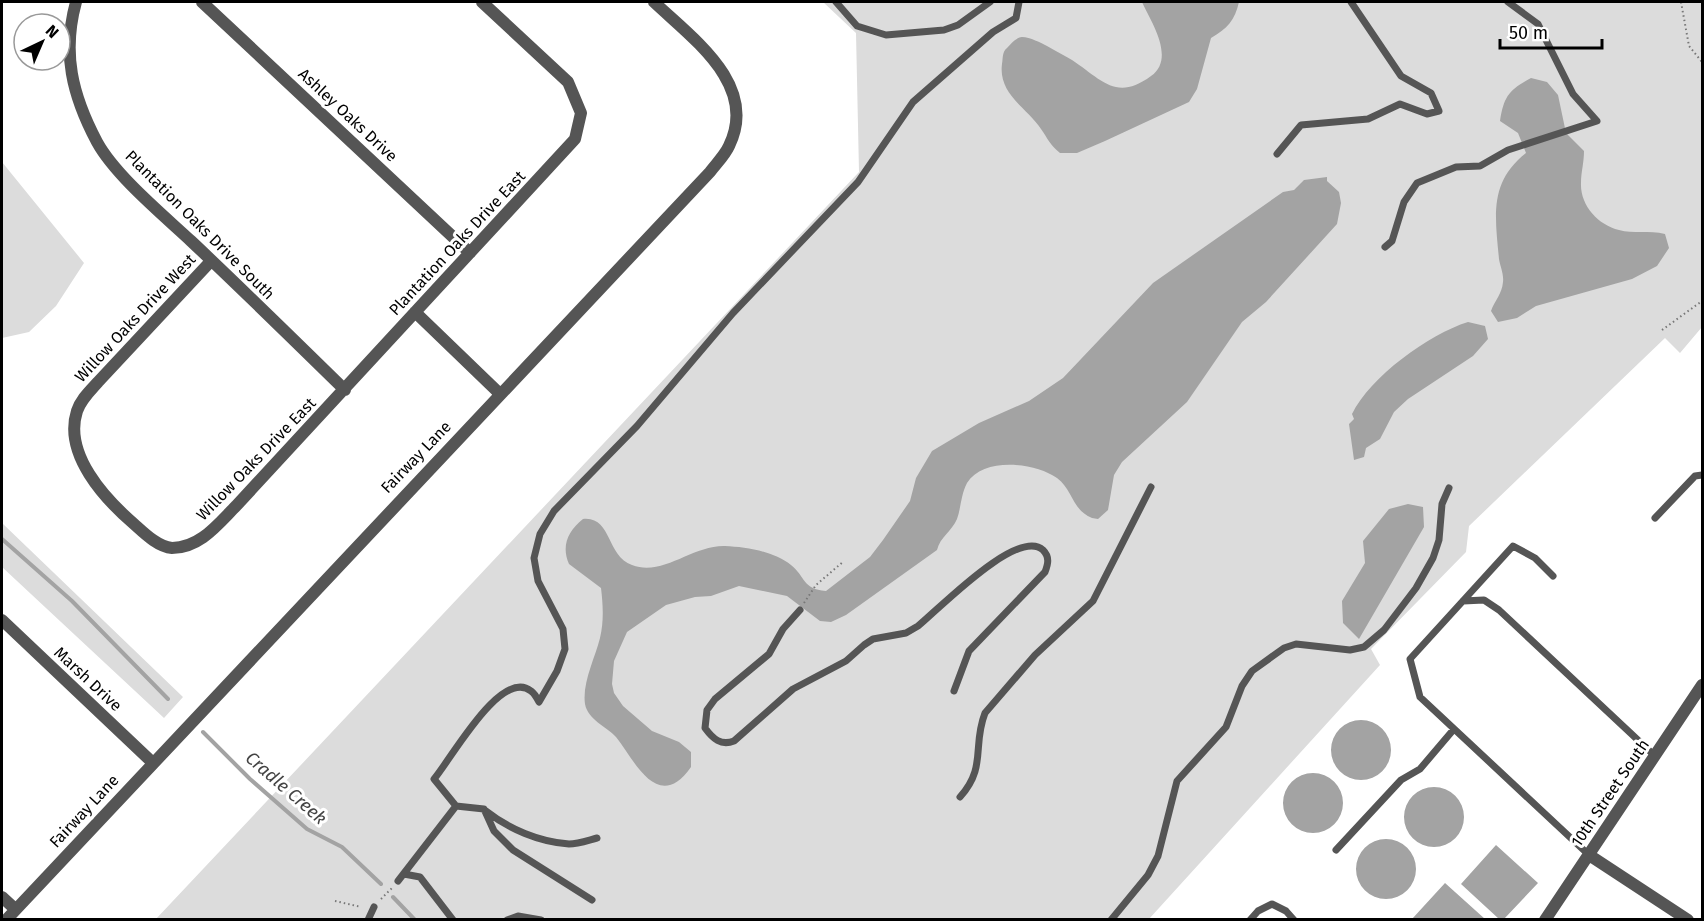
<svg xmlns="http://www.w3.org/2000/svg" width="1704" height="921" viewBox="0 0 1704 921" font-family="'Fira Sans',sans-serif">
<rect width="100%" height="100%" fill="#fff"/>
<path fill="#dcdcdc" d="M823,2H1702V327L1680,353L1665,338L1469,526L1466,552L1371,649L1380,665L1149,919L155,920L859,172L856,33Z
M2,162L84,263L56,306L29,332L2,338Z
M2,523L183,697L164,718L2,567Z"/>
<path fill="#a3a3a3" d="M1142,2H1239C1235,20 1227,29 1211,38L1197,89L1189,102L1105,141L1077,153H1060C1050,145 1048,139 1041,129C1027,108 998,94 1002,64C1003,58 1002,52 1007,48C1011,44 1015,38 1022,37C1030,37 1041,43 1047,46C1055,51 1064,55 1072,60C1101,79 1116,102 1151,76C1176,58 1151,22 1142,2Z
M1531,78L1547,82L1558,95L1566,133L1584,151C1584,163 1581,172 1581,183C1580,205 1598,225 1619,230C1633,234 1649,230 1665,234L1669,248L1657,266L1632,279L1536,306L1517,318L1498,322L1491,311C1495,300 1502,294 1503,282C1504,274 1500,266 1499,259C1495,216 1489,182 1526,153L1518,133L1500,121C1504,96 1509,90 1531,78Z
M1327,177V181L1339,192L1341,203L1337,224L1266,302L1242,322L1187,402L1122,462L1114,475L1108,510L1098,519L1092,518C1072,510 1073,490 1057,478C1034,462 983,457 967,483C961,494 961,508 957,519C952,531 940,537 937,550L846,615L831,622L820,621L787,596L739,586L711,596L695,597L666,605L627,632L614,661L612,684L614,693L623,706L652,731L679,742L691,752V767C658,814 635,761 616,737C606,726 588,720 585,704C582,683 595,658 600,638C604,621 603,605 601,588L569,564C561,546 568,531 583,519C612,516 606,556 632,565C663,577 692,545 725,546C746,547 773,551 791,565C806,577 802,589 826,591L870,557L883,540L910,501L916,478L932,451L979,423L1029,401L1063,378L1153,283L1283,192L1294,190L1304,180Z
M1468,322L1485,326L1488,339L1473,356L1408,399L1394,412L1380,439L1366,448L1364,457L1354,460L1349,424L1354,419L1352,414C1370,377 1429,334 1468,322Z
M1408,504L1423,507L1424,527L1359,639L1343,623L1342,601L1365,563L1363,541L1389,509Z
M1331 750a30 30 0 1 1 60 0a30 30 0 1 1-60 0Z
M1283 803a30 30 0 1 1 60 0a30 30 0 1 1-60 0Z
M1404 817a30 30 0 1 1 60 0a30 30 0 1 1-60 0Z
M1356 869a30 30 0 1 1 60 0a30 30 0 1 1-60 0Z
M1496,845L1538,883L1504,919H1499L1461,884Z
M1445,883L1485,919H1412Z"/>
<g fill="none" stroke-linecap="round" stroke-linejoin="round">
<path stroke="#a3a3a3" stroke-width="4" d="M2,539L72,601L168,699
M203,732L250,779L307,829L342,847L381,884
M393,897L415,920"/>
<path stroke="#777" stroke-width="2" stroke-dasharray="1.5 3" stroke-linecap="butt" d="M1681,2L1689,46L1702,62
M1662,330L1702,301
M804,603L816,585L844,561
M381,899L392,888
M335,901L361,907"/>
<path stroke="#555" stroke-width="7" d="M836,2L857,26L886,35L944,30L958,25L990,2
M1277,154L1301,125L1368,119L1400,104L1427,114L1439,111L1431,93L1401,76L1351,2
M1385,247L1392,241L1404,202L1417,183L1456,167L1480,166L1508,150L1597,121L1573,94L1538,24L1508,2
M1655,518L1695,476L1702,475
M1553,576L1535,558L1513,546L1410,659L1420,697L1589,855
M1463,601L1484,600L1499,610L1655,756
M800,610L783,629L769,654L715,699L707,710L705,728C713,739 721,746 734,741L793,689L846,661L864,645L873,639L906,633L918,626C939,609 1018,527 1043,550C1050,557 1048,564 1045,572L969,651L954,691
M960,797C987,767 972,746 985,713L1035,655L1093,601L1151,487
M456,806L484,809L494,831L513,850L592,900
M486,811C509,829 539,842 569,844C578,844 589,840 597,838
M1336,850L1401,780L1420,769L1454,729
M404,874L420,877L453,920
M398,881L456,806L434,779C450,761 501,667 531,691C534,693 537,698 539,702L557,671L565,649L563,629L538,581L534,558L540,534L554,511L637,426L733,313L858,182L913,102L993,32L1016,18L1019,2
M368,920L374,907
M507,920L518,916L541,920
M1111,920L1148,875L1158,856L1177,781L1226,727L1242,686L1252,671L1284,648L1296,644L1350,650L1364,647L1384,630L1416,588L1433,558L1439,540L1442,504L1449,488
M1250,920L1258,911L1272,904L1286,911L1294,920"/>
<path stroke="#555" stroke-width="12" d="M76,2C62,53 72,95 97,142C115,175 162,214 191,241C243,290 294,340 345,390
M202,2L470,253
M211,261L98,382C90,391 81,399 77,411C63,454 105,499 134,524C144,533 158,547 172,548C200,548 218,524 236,506L575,139L581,113L568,82L482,2
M415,312L499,393
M2,620L152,762
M1589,855L1688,920
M2,897L15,909
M6,920L710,172C716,164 725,155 729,146C759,85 693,39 654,2
M1545,920L1702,685"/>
</g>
<g text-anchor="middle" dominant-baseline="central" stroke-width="6" stroke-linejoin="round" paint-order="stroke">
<g font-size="16" fill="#000" stroke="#fff">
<text transform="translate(348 115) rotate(43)">Ashley Oaks Drive</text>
<text transform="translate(200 225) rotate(45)">Plantation Oaks Drive South</text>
<text transform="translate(457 243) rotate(-47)">Plantation Oaks Drive East</text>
<text transform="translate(135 318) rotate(-47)">Willow Oaks Drive West</text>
<text transform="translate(416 457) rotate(-46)">Fairway Lane</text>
<text transform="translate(256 459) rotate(-46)">Willow Oaks Drive East</text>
<text transform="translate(88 679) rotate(43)">Marsh Drive</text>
<text transform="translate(1610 793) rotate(-56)">10th Street South</text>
<text transform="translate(84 811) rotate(-47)">Fairway Lane</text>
</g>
<g font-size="18" font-style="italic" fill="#444" stroke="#fff">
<text transform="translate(286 788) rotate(41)">Cradle Creek</text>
</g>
</g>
<rect width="1704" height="921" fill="none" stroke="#000000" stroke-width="6"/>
<g transform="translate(42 42) rotate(44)"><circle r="28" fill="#ffffff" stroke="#999999" stroke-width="1.5"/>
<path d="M0-4.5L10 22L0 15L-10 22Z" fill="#000000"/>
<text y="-9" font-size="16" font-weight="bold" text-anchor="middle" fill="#000000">N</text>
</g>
<path d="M1500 39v9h102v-9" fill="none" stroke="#000000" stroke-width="3"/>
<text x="1509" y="39" font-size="18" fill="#000000" stroke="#ffffff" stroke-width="4.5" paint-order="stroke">50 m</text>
</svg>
